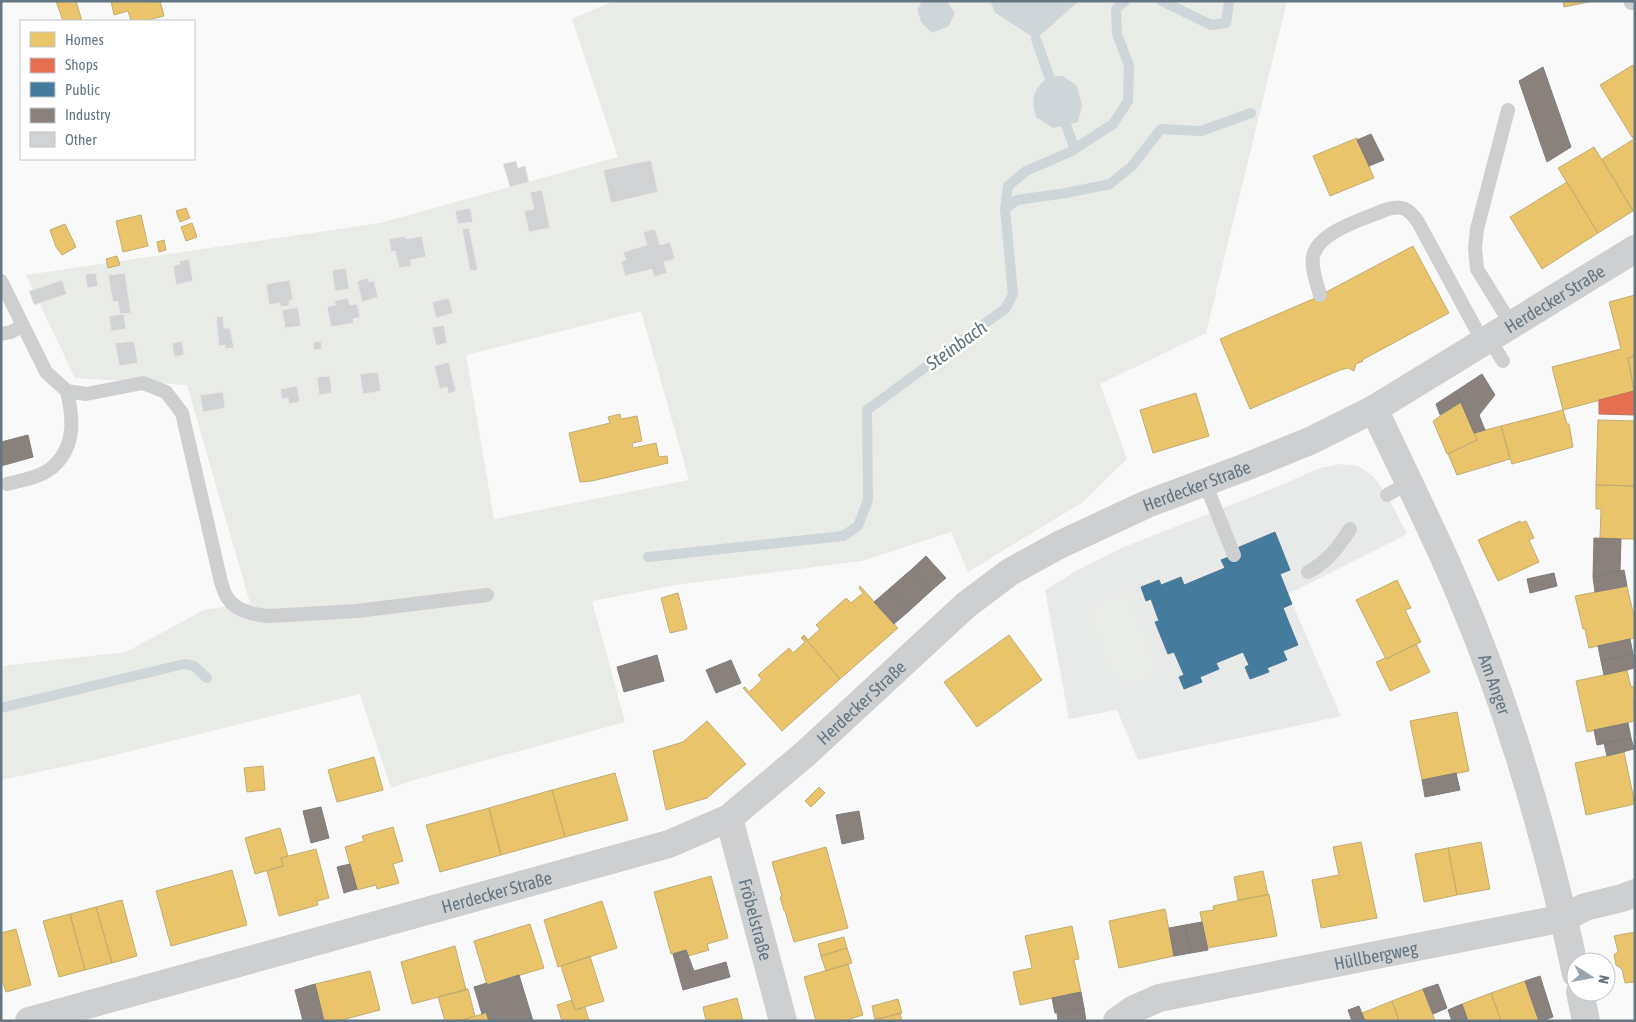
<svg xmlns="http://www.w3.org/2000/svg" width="1636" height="1022" viewBox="0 0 1636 1022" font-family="'Asap Condensed',sans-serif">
<rect width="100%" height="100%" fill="#f9f9f9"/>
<path fill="#e8e9e9" d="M1339,464L1358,466L1373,476L1387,495L1407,534L1288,594L1341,716L1138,760L1117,710L1069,719L1045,590L1083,567L1124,547L1279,486L1320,468Z"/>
<path fill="#e8ebe6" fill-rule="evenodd" d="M614,1H922L917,10L921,22L932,33L949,26L955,13L947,1H990L995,14L1036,38L1079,1H1287L1206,333L1100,384L1127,459L1083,502L968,572L951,532L862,561L675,585L592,601L625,722L414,780L391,788L360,694L99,759L1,780V666L126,652L204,610L250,603L187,385L75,378L26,275L380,223L618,157L572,19ZM641,311L689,480L494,519L466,355Z
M1126,590L1159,671L1140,681L1116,680L1094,632L1096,605Z"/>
<path fill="#ced6d9" d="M922,1H947L955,13L949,26L932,33L921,22L917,10Z
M990,1H1079L1036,39L995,13Z
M1049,76H1063L1077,86L1082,106L1078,122L1053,128L1036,117C1031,96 1033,90 1049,76Z"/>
<path fill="#e9c46a" stroke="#c1ad72" d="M56,1H76L82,21H63Z
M111,1H149L150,3L160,1L164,16L144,21H131L128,11L114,15Z
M1563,1H1593L1564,7Z
M1633,65L1635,69V136L1632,137L1600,85Z
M1635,136V210L1633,211L1602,159L1634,139L1632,137Z
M1357,138L1374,178L1330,196L1313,156Z
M1594,147L1633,211L1598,233L1558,168Z
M1567,182L1598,233L1542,269L1510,217Z
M186,208L190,218L180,222L176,211Z
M141,215L148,246L123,252L116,221Z
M192,223L197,237L186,241L181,227Z
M65,224L76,247L62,255L56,247L50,230Z
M164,240L166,250L159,252L157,242Z
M1413,246L1449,313L1362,360L1363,361L1356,364L1354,371L1348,368L1340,370L1250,409L1220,339L1313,299Z
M117,256L120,265L108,268L106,259Z
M1635,295V356L1628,358L1634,391L1563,410L1552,367L1621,349L1609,302Z
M1635,356V391H1634L1628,358Z
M1196,393L1209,436L1153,453L1140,410Z
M1461,402L1477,440L1447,454L1433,421Z
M1563,410L1567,424H1569L1573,447L1512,464L1501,426Z
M620,414L621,419L637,416L642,441L632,443L633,448L656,443L659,457L667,456L668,463L592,481L580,482L569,433L610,423L608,417Z
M1598,420L1635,421V486L1596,485Z
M1501,426L1510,459L1457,475L1448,454L1477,440L1474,433Z
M1596,485L1635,486V539H1600L1601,509H1596Z
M1520,521L1521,523L1526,521L1534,538L1529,540L1539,562L1498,581L1478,540Z
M1397,580L1411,608L1405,610L1421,642L1386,659L1356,600Z
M860,586L898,628L840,679L803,636L804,635L808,640L820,629L816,625L846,598L851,603L863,593L859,588Z
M1627,586L1635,621V638L1589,648L1585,629H1583L1575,596Z
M678,593L687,629L670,633L661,598Z
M1009,635L1042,680L977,727L944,682Z
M803,636L840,679L782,731L743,688L745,687L749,692L762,680L758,675L789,648L793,653L805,642L801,638Z
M1416,644L1430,672L1390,691L1376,662L1385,658L1386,659Z
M1627,670L1631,687L1635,686V701H1633L1635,721L1587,732L1576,681Z
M1457,712L1469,771L1422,780L1410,721Z
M707,721L746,764L707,798L666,810L653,751L683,742Z
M1624,752L1635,804L1586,815L1575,763Z
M374,757L383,790L337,802L328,770Z
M263,766L265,790L247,792L244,768Z
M615,773L628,820L565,837L552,790Z
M819,787L825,793L811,807L805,801Z
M552,790L565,837L501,855L489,808Z
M489,808L501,855L440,872L426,825Z
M393,827L403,861L393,864L399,883L377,889L376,885L357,890L345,847L364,841L362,836Z
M280,828L288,856L281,858L283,866L255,874L245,838Z
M1361,842L1377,918L1321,928L1312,880L1339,875L1333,847Z
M1481,842L1490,889L1457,895L1448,848Z
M826,847L848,928L794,942L785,911H784L780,897H782L772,862Z
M1448,848L1457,895L1424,902L1415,854Z
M316,849L329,898L317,901L318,905L279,916L267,871L283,866L281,858Z
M232,870L247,925L171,946L156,891Z
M1263,871L1268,895L1238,900L1234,877Z
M711,876L728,938L707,944L709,950L688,956L686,950L671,954L654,892Z
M1269,894L1277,936L1207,948L1200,912L1214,910L1213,906Z
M122,900L137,956L112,963L96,907Z
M602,901L617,948L558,967L544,920Z
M96,907L112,963L85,970L70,914Z
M1165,909L1174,956L1119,968L1109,921Z
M70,914L85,970L59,977L43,921Z
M530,924L544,968L487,985L474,941Z
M1072,926L1079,959L1074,960L1081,992L1020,1005L1013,972L1032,968L1025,936Z
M16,929L31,985L6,992L1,976V933Z
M1635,932V982L1625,983L1622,969L1616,965L1614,955L1618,951L1614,936Z
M844,937L847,948L821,956L818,944Z
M455,946L466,990L412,1004L401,962Z
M847,948L852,963L826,971L821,956Z
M590,956L604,1001L575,1010L561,966Z
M848,964L863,1015L843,1021H816L804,977Z
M370,971L380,1010L338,1021H324L315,984Z
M1525,981L1539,1021H1501L1491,993Z
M466,989H468L475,1016L459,1021H445L438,997Z
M1423,989L1435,1021H1399L1392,1001Z
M1491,993L1501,1021H1468L1462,1004Z
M737,998L743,1021H706L703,1007Z
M898,999L902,1013L875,1020L872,1006Z
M572,1000L575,1010L585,1007L589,1021H562L557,1005Z
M1392,1001L1399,1021H1365L1362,1013Z
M486,1012L489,1021H459L482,1014Z
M900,1013L902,1021H874V1020Z"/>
<path fill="#e76f51" stroke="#c07160" d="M1634,391L1635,415L1599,414V400Z"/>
<path fill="#457b9d" stroke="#4f7a95" d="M1275,532L1290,570L1280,574L1292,604L1283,608L1298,645L1283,651L1287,660L1267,668L1269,672L1250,679L1245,667L1249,665L1243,652L1216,663L1219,669L1200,677L1202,682L1184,689L1179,677L1184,675L1174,652L1168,654L1155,622L1159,621L1151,599L1146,601L1141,587L1159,580L1161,585L1181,577L1184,585L1225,568L1221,560L1239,553L1237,548Z"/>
<path fill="#8a817c" stroke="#7f7e7e" d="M1543,67L1571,147L1547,162L1519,81Z
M1371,134L1384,160L1369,166L1357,140Z
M1482,374L1495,395L1479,415L1485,430L1474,433L1456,391Z
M1456,391L1461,402L1440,415L1436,404Z
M28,435L33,457L1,466V442Z
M1594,538L1621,539L1620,571L1593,577Z
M926,556L946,578L932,590L912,569Z
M912,569L932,590L909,611L889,589Z
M1624,570L1627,586L1595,592L1593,577Z
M1554,573L1557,586L1530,593L1527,579Z
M889,589L909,611L894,624L874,602Z
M1630,639L1633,654L1601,661L1598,646Z
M1633,654L1635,668L1604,675L1601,661Z
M657,655L664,681L624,692L617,667Z
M731,660L741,683L716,693L706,670Z
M1628,723L1631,738L1597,745L1594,730Z
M1631,738L1634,749L1607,756L1604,743Z
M1456,773L1460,790L1425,797L1422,780Z
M321,807L329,838L311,843L303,811Z
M859,811L864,839L842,844L836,815Z
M350,864L357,889L344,893L337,867Z
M1202,922L1208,950L1191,953L1185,925Z
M1185,925L1191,953L1174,956L1169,928Z
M686,950L694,971L726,962L730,977L683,990L673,954Z
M519,975L533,1021H489L486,1012L482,1014L474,987L487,983V985Z
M1540,976L1553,1017L1542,1021H1539L1525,981Z
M315,984L324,1021H303L295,990Z
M1438,984L1447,1008L1433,1014L1423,989Z
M1081,992L1084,1008L1055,1013L1052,998Z
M1462,1004L1468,1021H1452L1448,1010Z
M1359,1006L1365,1021H1352L1348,1010Z
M1084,1008L1086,1021H1058L1057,1013Z"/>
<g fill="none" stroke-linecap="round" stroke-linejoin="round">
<path stroke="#ced6d9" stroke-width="10" d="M1162,1L1211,25L1226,23L1229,1
M1036,39L1049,76
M1066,125L1075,149
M1005,209L1017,200L1066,193L1110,184L1132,166L1161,129L1201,131L1251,113
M648,557L843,536L858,526L868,500L867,410L1006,308L1013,294L1005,209L1008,186L1026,171L1070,152L1113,124L1128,101L1129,65L1117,34L1116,9L1125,1
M1,708L184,664L194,666L207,678"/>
</g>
<path fill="#d0d2d3" stroke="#e8e8e8" d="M651,160L658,192L611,203L603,170Z
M516,161L518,168L525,166L529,182L510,187L503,164Z
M542,190L550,228L529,232L524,211L534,209L530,192Z
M470,208L473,222L458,224L455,211Z
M469,228L478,270L470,271L462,229Z
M655,229L660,245L670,242L675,259L664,262L667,273L654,277L652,269L625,276L621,261L626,260L623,252L647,245L643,232Z
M406,236V239L422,236L426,257L410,260L412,266L399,268L395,251L391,252L389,239Z
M189,259L193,281L176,285L173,266L180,264L179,261Z
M346,268L349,289L335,291L332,270Z
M96,273L98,286L87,288L85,274Z
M125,273L131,313L120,314L118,301L113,302L108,275Z
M368,278L369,282L374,281L378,297L362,302L357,281Z
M62,280L67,294L34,305L29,291Z
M290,280L293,300L289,301V306L280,307V303L269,305L266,284Z
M348,298L350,305L357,304L360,317L353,319L354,323L331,327L327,307L336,305L334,301Z
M449,298L453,313L436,318L432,302Z
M298,307L301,326L285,328L282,310Z
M124,314L126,329L111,331L109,316Z
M223,316L224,328H230L234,348L225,349V345L219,346L216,317Z
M444,325L447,343L436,346L432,327Z
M134,341L138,363L119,366L115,343Z
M182,341L184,355L174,357L172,343Z
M321,341L322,349L314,350L313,342Z
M449,362L456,391L448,394L447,387L440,389L434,366Z
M378,372L381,391L363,394L360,374Z
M330,376L332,393L319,395L317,377Z
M297,386L300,402L289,404L288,398L282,399L280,389Z
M223,392L225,408L203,412L200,395Z"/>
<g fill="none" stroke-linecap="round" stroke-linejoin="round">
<path stroke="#cecfd0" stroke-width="14" d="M1631,3H1635
M1508,110L1477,229L1475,248L1477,269L1511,324
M1,281L46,372L67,391L86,394L143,383L166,392L182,413L221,582C223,587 224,593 227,597C235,611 255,615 269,616L357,611L487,595
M1320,295C1317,283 1311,269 1313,257C1317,232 1364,219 1385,210C1402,204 1409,209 1418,222L1483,342
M1,334L11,332L23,325
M1489,339L1503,361
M1205,483L1234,555
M7,484C23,480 43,477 55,465C76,444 73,417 67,391
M1387,495L1408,483
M1308,572C1327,562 1338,548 1350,529"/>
<g stroke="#cecfd0" stroke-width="28">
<path id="s1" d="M1374,409C1403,471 1434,532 1460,594C1512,716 1548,844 1576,974"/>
<path id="s2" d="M729,818L783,1021"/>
<path d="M1580,992L1586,1021"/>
<path id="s3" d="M29,1021L669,844L729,818L805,754L966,605L1010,572L1059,545L1147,504L1243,468L1310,441L1374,409L1635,249"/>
<path id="s4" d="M1117,1021L1134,1009L1159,998L1564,918L1585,907L1622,898L1635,893"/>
</g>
</g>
<g text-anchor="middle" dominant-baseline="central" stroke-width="5" stroke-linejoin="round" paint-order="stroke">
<g font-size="18" fill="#657683" stroke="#fff">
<text stroke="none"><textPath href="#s3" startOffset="1714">Herdecker Straße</textPath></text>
<text stroke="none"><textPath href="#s3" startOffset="1309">Herdecker Straße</textPath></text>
<text stroke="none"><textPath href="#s1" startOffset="301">Am Anger</textPath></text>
<text stroke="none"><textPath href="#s3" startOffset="905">Herdecker Straße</textPath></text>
<text stroke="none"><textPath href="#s3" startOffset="485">Herdecker Straße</textPath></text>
<text stroke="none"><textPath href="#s2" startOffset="105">Fröbelstraße</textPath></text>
<text stroke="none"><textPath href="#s4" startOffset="269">Hüllbergweg</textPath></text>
</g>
<g font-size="19" font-style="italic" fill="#60757c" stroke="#fff">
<text transform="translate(956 345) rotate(-36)">Steinbach</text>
</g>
</g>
<rect width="1636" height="1022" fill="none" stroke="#657683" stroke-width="5"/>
<rect x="20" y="20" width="175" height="140" fill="#ffffff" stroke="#c1c8cd"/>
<rect x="30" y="32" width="25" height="15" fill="#e9c46a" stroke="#c1c8cd"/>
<text x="65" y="45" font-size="15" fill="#657683">Homes</text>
<rect x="30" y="58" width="25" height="15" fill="#e76f51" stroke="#c1c8cd"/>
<text x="65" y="70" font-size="15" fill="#657683">Shops</text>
<rect x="30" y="82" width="25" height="15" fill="#457b9d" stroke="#c1c8cd"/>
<text x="65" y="95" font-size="15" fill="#657683">Public</text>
<rect x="30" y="108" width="25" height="15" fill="#8a817c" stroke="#c1c8cd"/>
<text x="65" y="120" font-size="15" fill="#657683">Industry</text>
<rect x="30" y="132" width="25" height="15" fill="#d0d2d3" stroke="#c1c8cd"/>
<text x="65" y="145" font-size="15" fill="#657683">Other</text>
<g transform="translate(1591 977) rotate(101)"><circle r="24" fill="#ffffff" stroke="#c1c8cd"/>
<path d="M0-4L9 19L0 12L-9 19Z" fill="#99a4ac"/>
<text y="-8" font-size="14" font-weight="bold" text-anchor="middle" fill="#657683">N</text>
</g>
</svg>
